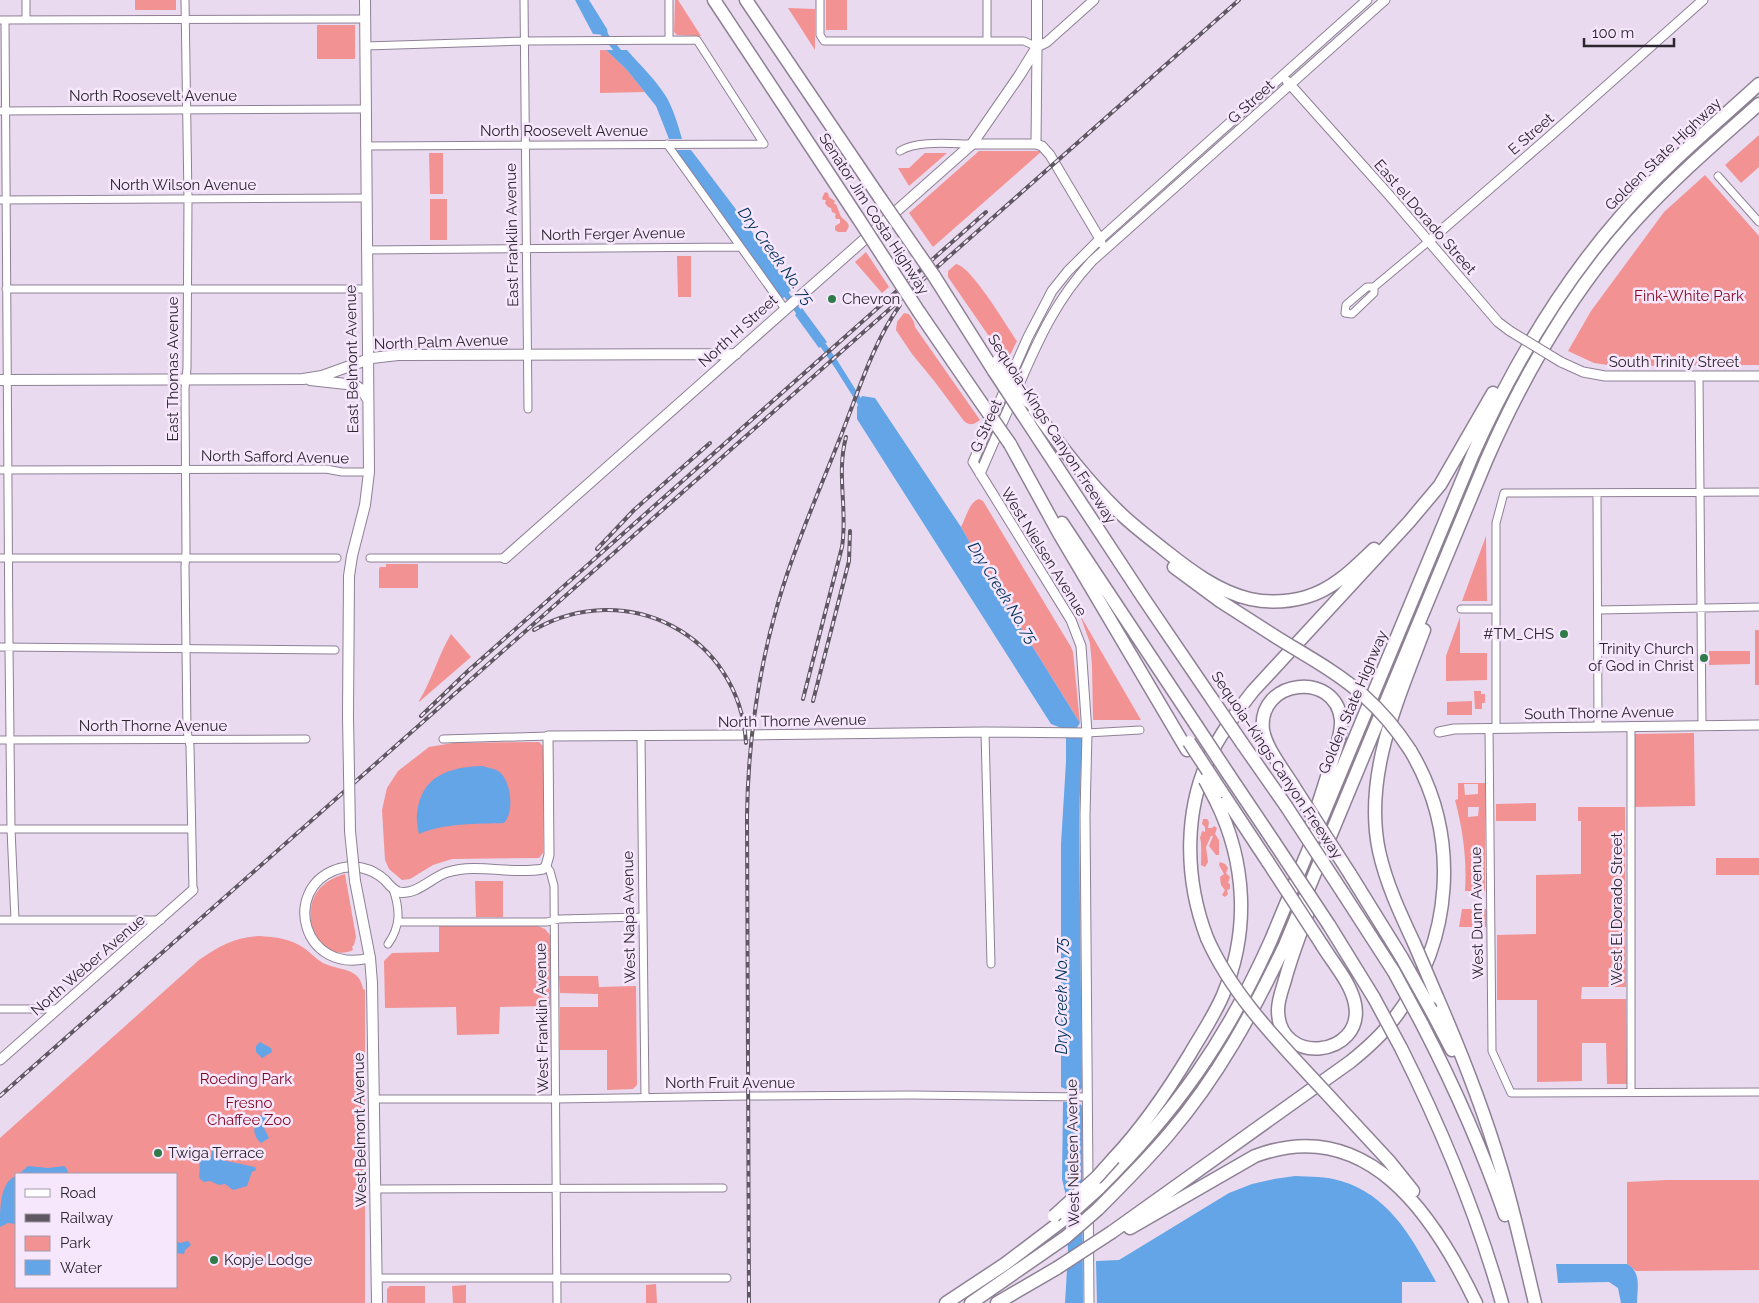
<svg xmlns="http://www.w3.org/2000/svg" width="1759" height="1303" viewBox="0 0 1759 1303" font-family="Raleway,sans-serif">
<rect width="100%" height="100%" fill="#e9daf0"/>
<path fill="#f29292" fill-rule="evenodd" d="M135,0H176V10H135Z
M675,0H678L701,36L677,35L674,32Z
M826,0H847V30H826Z
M788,8L815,9V50Z
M317,25H355V59H317Z
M600,50H606L627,70L645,92L600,93Z
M1759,135V167L1741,183L1725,165Z
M979,151H1042L933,247L909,213Z
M429,153H443V194H430Z
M925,153H947L909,186L898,168H909Z
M1705,175L1759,236V365L1614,366L1594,363L1568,351L1591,311L1664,212Z
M825,192L828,193L829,197L835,201L834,204H836L841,217L847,222L849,226L846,232H838L835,230V226L840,223V219H836L835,216L836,214L832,212L831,208L828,207L825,203L826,200H823L822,198Z
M430,199H447V240H430Z
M866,252L889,287L882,293L855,262Z
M677,256H691V297H678Z
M956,264C972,267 1006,325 1017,341L1009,357H1006L1002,355L948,277V271Z
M904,313L909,314L914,322L915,327L980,420C973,425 970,426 964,421L935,382L912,354L896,330L897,322Z
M979,499L983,501L1071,647L1073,652L1080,723L993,583L961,527C966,518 969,502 979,499Z
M1486,536L1487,601H1462Z
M386,564H418V588H379V569L380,567H386Z
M1080,615L1141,720H1093L1092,666L1090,643Z
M1460,617V653H1487V680L1446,681V656Z
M1755,630H1759V685H1755Z
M451,634L471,657L419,702V701C432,680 438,656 451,634Z
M1709,651H1750V664L1709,665Z
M1474,691H1481V694H1485V703H1482V709H1475Z
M1472,701V715H1447V702Z
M1694,733L1695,806L1633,807L1634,734Z
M539,742L543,746V853L539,858L452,859L433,865L410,879L402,880L389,869L385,860L382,810L387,788L398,771L429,747L453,743Z
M1458,783H1485V891H1465C1467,860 1463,830 1455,800L1458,799ZM1464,784H1478V794L1465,795ZM1479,807L1478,816L1468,817V807Z
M1536,803V821H1496V804Z
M1578,807H1625L1626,987H1582L1581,999H1626L1627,1084H1607L1606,1043H1582V1081L1537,1082V1000H1497V935L1536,934V875L1581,874V821H1578Z
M1203,819H1207L1209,822L1208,828H1212L1214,826L1217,828L1215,834L1219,840V855H1216L1209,846L1213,836H1211L1206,847L1208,862L1205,867L1201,865C1201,858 1202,843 1200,838L1202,831L1205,832V827L1202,824Z
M1716,858H1759V875H1716Z
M1220,862L1225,864L1228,868L1226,873L1230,877L1228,883L1230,884V889L1227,890L1228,894L1225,897L1222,895L1225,890L1221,885L1220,877L1224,874L1219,865Z
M345,874L356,937L354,945L352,947L353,950C315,968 284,890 345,874Z
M475,881H503V917H476Z
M1462,909H1486V927H1459Z
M439,926H538L545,929L550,935V1006L500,1007L499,1034L457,1035L456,1007L385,1008L384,961L392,953L439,952Z
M259,936C276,937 291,939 304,948C311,953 316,959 323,963C339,971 360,967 363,989L365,990V1303H0V1138L199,960C219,946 235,937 259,936ZM16,1174H176V1287H16Z
M559,976H598L599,987L636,986L637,1085L633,1089L607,1090V1050H560V1007H598V994L560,993Z
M1667,1180H1759V1270L1636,1271L1627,1264V1182Z
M656,1284L657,1303H646V1285Z
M466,1285V1303H453L452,1286Z
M390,1286H425V1303H387V1289Z"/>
<path fill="#63a5e7" d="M575,0H589L607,29L608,35L593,34Z
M606,50H627C640,65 657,81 667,98C674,111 678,125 682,139H669L656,106L627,70Z
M677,150H691L738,212L792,289L782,299L676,152Z
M802,308L827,342L819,348L795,315Z
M862,396L875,398L961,527L993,583L1080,723L1076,729H1064L1051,724L857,419V407Z
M1081,737L1082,740L1079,816L1082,1088L1078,1092H1072L1061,1087V844L1066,762V738Z
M483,766C487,768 494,768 498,771C511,779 515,812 504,823C477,824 444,823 419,834C418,828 416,821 417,814C421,776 448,767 483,766Z
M260,1042L271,1048L272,1052L262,1058L256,1052V1046Z
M1063,1102H1078L1082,1106L1083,1303H1065L1068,1253L1066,1196L1062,1179Z
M259,1115L270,1118L264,1128L269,1138L261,1143C251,1134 254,1126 259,1115Z
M213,1147H216L222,1160L255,1167L256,1170L252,1172L247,1186L233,1190L225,1184L219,1185L210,1181L204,1182L200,1179C198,1174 201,1169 199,1161L211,1156Z
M28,1166L48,1168L64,1166L67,1169L68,1174H19Z
M16,1176V1224L8,1223L0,1227C0,1208 0,1182 16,1176Z
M1295,1176C1310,1177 1326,1176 1341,1181C1391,1196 1413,1240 1436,1282H1402V1303H1097L1096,1261L1119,1260L1229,1193L1252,1184L1274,1179Z
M176,1241L180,1243L188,1241L191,1245L185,1250L184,1254L176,1253Z
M1556,1264H1627C1642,1272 1637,1289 1637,1303H1621L1618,1288L1609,1282L1558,1283Z"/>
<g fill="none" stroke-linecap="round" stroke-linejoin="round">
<path stroke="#63a5e7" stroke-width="6" d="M600,29L622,56
M781,287L803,318
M818,338L836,364L863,407"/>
<defs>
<path id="minor" d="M26,0V20
M185,0L188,199L187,368L185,389L186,552L185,566L187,731L190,746L193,890
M524,0L528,409
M669,0V40
M820,0V35L824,41H1024L1037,47
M987,0V41
M0,20L365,19
M5,20L9,647L11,829L15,920
M365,46L525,41L697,40L764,144
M0,111L365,109
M667,144L785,309
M365,146L764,144
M900,151C917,140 952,144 972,144
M1718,176L1759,222
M0,200L366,198
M366,250L740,247
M1367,287H1374V293L1352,314L1345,313L1346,305Z
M1374,287L1429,241
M6,289H367
M1699,376L1702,725
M0,470L326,469L342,472H369
M1597,493L1598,727
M0,558H337
M370,558H505
M1461,609H1496
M1598,610L1759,607
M0,647L335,650
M1631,726V1092
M1489,728L1492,1051L1511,1093L1759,1092
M1496,728V523L1504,493L1759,492
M985,732L991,964
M1087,733L1140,730
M641,736L645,1097
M443,739L548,736
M0,740L306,739
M0,829H190
M546,866L550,871L554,886L557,1303
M0,920H161
M398,922H547L559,919L643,917
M388,944C401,926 400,909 393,889
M0,1009H59
M375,1099H556L748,1096L911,1095L1086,1097
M376,1189L723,1188
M376,1278H727"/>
<path id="tertiary" d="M1287,81L1389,195L1498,322L1510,331
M972,144H1036L1042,146L1050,155L1100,239L1101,243
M1036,144L1037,47L1047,42L1094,0
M1429,241L1549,137L1703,0
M1561,362L1583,372L1605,376H1759
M980,474C993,443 1007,413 1020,382C1040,336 1057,299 1092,261L1385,0
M1439,732L1454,729L1759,725
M370,958C302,975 282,890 335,870C352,863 372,868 385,880C389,885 393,890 399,892C416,896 433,876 448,872C478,863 512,875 543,869L546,866L549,855L548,736L746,735L985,732L1087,733
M0,1060L193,890
M1089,1303L1085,815L1087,733L1081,646L1071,620L973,462L1028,337L1052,291L1068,271L1100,239L1367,0"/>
<path id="secondary" d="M0,380L303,379L322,376L372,358L398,355L736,354
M310,380L355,385L362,390L367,398
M505,558L972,144L1019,76L1037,47V0
M348,716L349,576L352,556L365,505L369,472L365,0
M355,881L370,958L372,983L377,1303"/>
<path id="motorway" d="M714,0L858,218
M746,0L880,198
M934,276L994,371
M919,312L980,401
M1029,402C1054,438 1086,480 1118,511C1133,526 1151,539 1167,552C1191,571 1219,592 1250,599C1268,603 1288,602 1306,597C1334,589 1354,568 1374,549
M1023,415L1144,599L1212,699
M1010,444L1060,535L1187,750
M1062,523L1196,725
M1174,567L1220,601L1273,635
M1242,743L1286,806
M1229,775L1274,842
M1296,790C1286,773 1266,749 1263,730C1257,679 1336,670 1341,720C1342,735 1335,750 1331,764C1325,783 1319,803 1312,822
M1221,791L1268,862
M1350,874L1402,958
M1343,893L1394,972
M1308,912C1300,935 1291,957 1285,980C1282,990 1278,1000 1278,1010C1278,1067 1365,1057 1355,1004C1351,983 1333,963 1322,945
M1329,925L1374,998
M1207,938C1184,878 1183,806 1214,748C1225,727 1239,709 1253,691L1409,522L1440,485L1493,393
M1414,943C1400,913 1386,883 1379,851C1363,775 1398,700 1424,630
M1437,997C1461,1052 1483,1108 1500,1165C1514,1211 1524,1257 1535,1303
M1431,1010L1452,1050
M1422,1024C1454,1086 1482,1149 1505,1215
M1401,1048C1442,1130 1477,1214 1502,1303
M1339,1107L1389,1161L1413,1191
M1114,1158C1144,1126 1167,1092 1190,1054C1201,1035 1214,1016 1223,995C1250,931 1246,862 1216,801
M1098,1189C1175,1113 1227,1039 1271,940L1473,454C1512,367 1558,288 1621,216C1662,168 1712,127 1759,84
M1098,1209C1123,1184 1147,1160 1169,1134C1218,1077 1253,1012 1285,945L1486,461C1524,374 1571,292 1635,221C1673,179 1716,142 1759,104
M1130,1228L1255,1156C1367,1114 1434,1215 1476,1303
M1112,1232L1350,1062C1365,1050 1381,1036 1393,1020C1454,942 1461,835 1410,750
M946,1303L1005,1264L1067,1217
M971,1303L1066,1237
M997,1303L1057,1268"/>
</defs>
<use href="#minor" stroke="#8e8195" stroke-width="9"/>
<use href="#tertiary" stroke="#8e8195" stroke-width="11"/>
<use href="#secondary" stroke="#8e8195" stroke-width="12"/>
<use href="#motorway" stroke="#8e8195" stroke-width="15"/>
<use href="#minor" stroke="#fff" stroke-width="7"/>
<use href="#tertiary" stroke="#fff" stroke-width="9"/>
<use href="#secondary" stroke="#fff" stroke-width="10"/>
<use href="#motorway" stroke="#fff" stroke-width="12"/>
<defs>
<path id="rail" d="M597,549L634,510L710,443
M534,630C626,577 740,635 746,743
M803,699L842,547C848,510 836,475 846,437
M813,701L849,561L850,531
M421,716L468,671L986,212
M0,1096L1239,0
M749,1303L747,816C748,744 758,672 778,603C795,545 820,489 842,433C859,390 873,343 900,305"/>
</defs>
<use href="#rail" stroke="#5f5762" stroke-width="4"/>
<use href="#rail" stroke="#f6e7fd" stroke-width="2" stroke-dasharray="5.5" stroke-linecap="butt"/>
<defs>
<path id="tertiary-bridge" d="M1510,331L1561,362"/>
<path id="secondary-bridge" d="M348,716L350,831L355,881"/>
<path id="motorway-bridge" d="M880,198L934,276
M858,218L919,312
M998,361L1029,402
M994,371L1023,415
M980,401L1010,444
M1273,635C1303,654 1336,671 1363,695C1381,711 1397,730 1410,750
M1212,699L1242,743
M1196,725L1229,775
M1189,742L1221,791
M1205,780L1216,801
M1296,790L1350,874
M1286,806L1343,893
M1274,842L1329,925
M1268,862L1322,945
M1207,938C1235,1002 1292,1055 1339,1107
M1414,943L1437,997
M1402,958L1431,1010
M1394,972L1422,1024
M1374,998L1401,1048
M1054,1216L1097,1177L1114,1158
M1067,1217L1098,1189
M1066,1237L1098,1209
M1057,1268L1112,1232"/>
</defs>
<use href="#tertiary-bridge" stroke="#8e8195" stroke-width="11" stroke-linecap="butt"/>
<use href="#secondary-bridge" stroke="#8e8195" stroke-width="12" stroke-linecap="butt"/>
<use href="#motorway-bridge" stroke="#8e8195" stroke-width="15" stroke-linecap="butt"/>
<use href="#tertiary-bridge" stroke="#fff" stroke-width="9"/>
<use href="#secondary-bridge" stroke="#fff" stroke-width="10"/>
<use href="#motorway-bridge" stroke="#fff" stroke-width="12"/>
</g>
<g fill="#307b4a" stroke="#f6e7fd" stroke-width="2">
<circle cx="832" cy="299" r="5"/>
<circle cx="1564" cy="634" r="5"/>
<circle cx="1704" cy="658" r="5"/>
<circle cx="158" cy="1153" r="5"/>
<circle cx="214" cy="1260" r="5"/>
</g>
<g text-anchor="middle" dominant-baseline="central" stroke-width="5" stroke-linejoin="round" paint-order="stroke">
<g font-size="15" fill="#2c262e" stroke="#f6e7fd">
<text x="153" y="96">North Roosevelt Avenue</text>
<text transform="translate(1251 102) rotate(-42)">G Street</text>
<text x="564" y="131">North Roosevelt Avenue</text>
<text transform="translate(1531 134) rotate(-41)">E Street</text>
<text transform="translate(1663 154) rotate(-44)">Golden State Highway</text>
<text x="183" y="185">North Wilson Avenue</text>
<text transform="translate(874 214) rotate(57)">Senator Jim Costa Highway</text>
<text transform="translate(1425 217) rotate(49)">East el Dorado Street</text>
<text transform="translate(613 234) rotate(-1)">North Ferger Avenue</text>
<text transform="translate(512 235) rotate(-91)">East Franklin Avenue</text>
<text transform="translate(738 331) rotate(-42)">North H Street</text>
<text transform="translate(441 342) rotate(-2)">North Palm Avenue</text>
<text transform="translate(352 359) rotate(-91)">East Belmont Avenue</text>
<text x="1674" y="362">South Trinity Street</text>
<text transform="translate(173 369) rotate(-90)">East Thomas Avenue</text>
<text transform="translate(986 426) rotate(-66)">G Street</text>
<text transform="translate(1052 429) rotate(57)">Sequoia–Kings Canyon Freeway</text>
<text transform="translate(275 457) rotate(1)">North Safford Avenue</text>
<text transform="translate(1044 552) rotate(58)">West Nielsen Avenue</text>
<text transform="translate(1353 702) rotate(-67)">Golden State Highway</text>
<text transform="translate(1599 713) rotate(-1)">South Thorne Avenue</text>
<text transform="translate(792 721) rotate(-1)">North Thorne Avenue</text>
<text x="153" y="726">North Thorne Avenue</text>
<text transform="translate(1277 765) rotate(56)">Sequoia–Kings Canyon Freeway</text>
<text transform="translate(1617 909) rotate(-90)">West El Dorado Street</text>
<text transform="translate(1477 913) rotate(-91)">West Dunn Avenue</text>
<text transform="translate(629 917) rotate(-91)">West Napa Avenue</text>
<text transform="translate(88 965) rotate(-41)">North Weber Avenue</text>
<text transform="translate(542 1018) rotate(-91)">West Franklin Avenue</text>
<text x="730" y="1083">North Fruit Avenue</text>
<text transform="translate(360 1130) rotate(-91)">West Belmont Avenue</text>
<text transform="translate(1073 1153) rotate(-91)">West Nielsen Avenue</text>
</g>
<g font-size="15" fill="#7f061e" stroke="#f6e7fd">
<text x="1689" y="296">Fink-White Park</text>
<text x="246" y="1079">Roeding Park</text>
<text x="249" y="1103">Fresno<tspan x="249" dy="17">Chaffee Zoo</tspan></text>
</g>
<g font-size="15" fill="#2c262e" stroke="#f6e7fd" text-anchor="start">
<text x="842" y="299">Chevron</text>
<text x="1554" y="634" text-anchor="end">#TM_CHS</text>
<text x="1694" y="649" text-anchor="end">Trinity Church<tspan x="1694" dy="17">of God in Christ</tspan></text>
<text x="168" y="1153">Twiga Terrace</text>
<text x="224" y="1260">Kopje Lodge</text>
</g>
<g font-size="16" font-style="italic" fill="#00315a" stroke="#f6e7fd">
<text transform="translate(776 256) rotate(54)">Dry Creek No. 75</text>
<text transform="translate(1003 593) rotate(58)">Dry Creek No. 75</text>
<text transform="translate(1061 996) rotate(-90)">Dry Creek No. 75</text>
</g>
</g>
<rect x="15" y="1173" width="162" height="115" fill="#f6e7fd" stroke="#a59aaa"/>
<rect x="25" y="1189" width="25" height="8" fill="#ffffff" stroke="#a59aaa"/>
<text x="60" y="1198" font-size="15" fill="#2c262e">Road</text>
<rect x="25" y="1214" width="25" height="8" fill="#5f5762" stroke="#a59aaa"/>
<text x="60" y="1223" font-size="15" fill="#2c262e">Railway</text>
<rect x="25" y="1236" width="25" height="15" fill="#f29292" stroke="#a59aaa"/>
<text x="60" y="1248" font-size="15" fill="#2c262e">Park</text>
<rect x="25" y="1260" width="25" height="15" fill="#63a5e7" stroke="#a59aaa"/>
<text x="60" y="1273" font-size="15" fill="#2c262e">Water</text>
<path d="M1584 38v8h90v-8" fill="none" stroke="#2c262e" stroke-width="2.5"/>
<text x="1592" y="38" font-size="15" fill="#2c262e" stroke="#f6e7fd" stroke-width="4" paint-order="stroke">100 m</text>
</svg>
